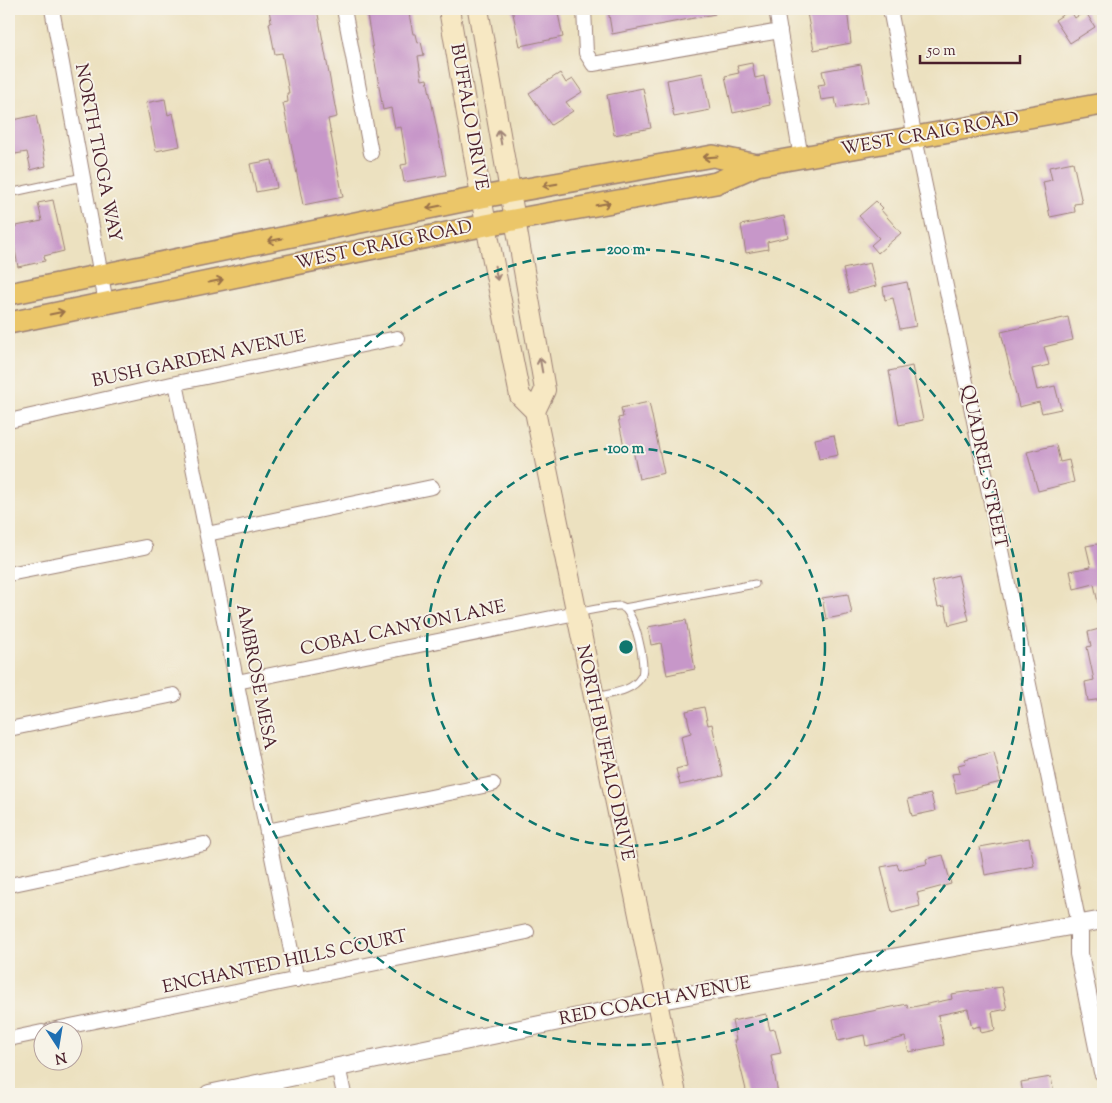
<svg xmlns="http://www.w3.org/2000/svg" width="1112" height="1103" viewBox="0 0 1112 1103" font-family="'Sorts Mill Goudy',serif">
<rect width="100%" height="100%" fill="#f7f3e8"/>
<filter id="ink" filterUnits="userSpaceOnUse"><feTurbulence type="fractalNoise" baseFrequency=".02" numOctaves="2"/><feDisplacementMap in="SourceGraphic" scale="10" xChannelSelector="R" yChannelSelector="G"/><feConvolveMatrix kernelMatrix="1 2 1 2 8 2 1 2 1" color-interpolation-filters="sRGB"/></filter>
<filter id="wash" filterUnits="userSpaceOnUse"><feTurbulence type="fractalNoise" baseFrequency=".0096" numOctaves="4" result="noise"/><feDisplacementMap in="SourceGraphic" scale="20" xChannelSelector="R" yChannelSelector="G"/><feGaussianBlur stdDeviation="1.12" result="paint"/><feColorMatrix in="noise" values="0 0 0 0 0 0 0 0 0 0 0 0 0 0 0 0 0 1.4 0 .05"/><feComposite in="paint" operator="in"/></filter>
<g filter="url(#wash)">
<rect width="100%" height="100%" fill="#ece1c0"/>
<g id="blocks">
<path fill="#c797c9" d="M269,9H317L337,117L328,119L343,197L303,205L283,103L288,102L287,93H289L282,53L275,54L269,23L271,22Z
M366,9H408L413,34H416L418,43L421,42L424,55L418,56L422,80L427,79L446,175L404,182L401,165L407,164L401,127L395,128L391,108L383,110Z
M512,9H557L563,37L520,46Z
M608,9H714L715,14L612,34Z
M832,9H847L851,43L814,50L807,13Z
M1070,10L1075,18L1085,11L1095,27L1070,43L1055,20Z
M752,63L755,78L764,76L770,105L733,113L725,76L739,73L737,66Z
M861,64L868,102L837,108L835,98L821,100L818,85L825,84L822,71Z
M560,73L566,83L573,79L582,92L566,102L573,111L551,125L529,93Z
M703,73L710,110L674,117L667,80Z
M643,88L651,128L614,135L607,95Z
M165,99L168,115L173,113L180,146L156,151L146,103Z
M36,115L46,166L31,170L27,152L9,155V121Z
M272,160L277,188L256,192L250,164Z
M1073,162L1082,203L1074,204L1075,212L1050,217L1043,182L1052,180L1049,167Z
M53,200L64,251L44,256L45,261L18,267L11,227L42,221L38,203Z
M876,201L883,208L881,210L901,233L878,253L871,245L879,238L859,216Z
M784,216L788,237L767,242L768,249L746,253L741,225Z
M870,263L876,286L849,293L843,269Z
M907,282L916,326L900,329L893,298L885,300L883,287Z
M1068,317L1073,340L1044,347L1049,365L1032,369L1037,390L1055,386L1061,409L1042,413L1039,402L1019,407L1001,332Z
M912,366L923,420L899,425L889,371Z
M649,402L664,473L639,479L633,450L625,451L618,418L623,417L621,408Z
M834,435L838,455L819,459L815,439Z
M1056,445L1060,462L1069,460L1074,482L1038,491L1027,452Z
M1103,543V603H1098L1094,584L1074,589L1070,571L1091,567L1086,546Z
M958,575L969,620L949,625L945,606L938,607L932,581Z
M848,594L852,614L826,619L822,598Z
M686,620L695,669L667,675L661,643L651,645L648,627Z
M1103,628V699L1088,701L1085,682L1094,680L1087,647L1091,646L1088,632Z
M704,707L708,725L712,724L723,776L680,785L676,769L687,766L681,736L691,733L686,711Z
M994,752L1001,782L956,793L952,774L960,773L958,765L966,763L965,759Z
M931,794L935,811L912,816L908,799Z
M1029,838L1034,866L985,875L980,847Z
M943,855L951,884L917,893L920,906L892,913L881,867L897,864L899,870L927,864L926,859Z
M1002,987L1007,1009L992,1012L995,1030L981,1033L980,1026L972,1028L968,1009L938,1015L944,1045L909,1052L905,1037L866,1046L864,1035L838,1041L833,1019L907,1004L908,1008L952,999L951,994Z
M766,1014L770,1030L775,1029L781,1053L771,1055L778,1094H747L734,1040H736L732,1021Z
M1051,1077L1054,1094H1023L1021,1082Z"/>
</g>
</g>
<g filter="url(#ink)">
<use href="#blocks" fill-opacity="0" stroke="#9b8076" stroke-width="1"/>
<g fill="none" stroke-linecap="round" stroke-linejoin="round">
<defs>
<path id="service" d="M9,193L83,177
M624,608L755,584
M579,612C589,611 612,605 621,606C634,609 648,667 641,677C632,692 611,693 596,697"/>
<path id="minor" d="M52,9L106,303
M344,9L371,153
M584,9L586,53L593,64L780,31
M776,9L801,158
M890,9L915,138L1079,924
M176,383L297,980
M9,421L176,383L397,338
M207,534L432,487
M9,574L145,547
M237,682L576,613
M9,729L174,695
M267,831L493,784
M9,885L204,844
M51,1030L527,932
M9,1039L42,1032
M338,1066L344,1094"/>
<path id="tertiary" d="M1079,924V954L1103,1072
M209,1094L655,1001L1103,920"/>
<path id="secondary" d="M449,9L486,225L520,396L535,411L676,1094
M478,9L545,390L535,411"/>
<path id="primary" d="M9,294L482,197L713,156L757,165
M9,323L486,225L716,183L757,165L1103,104"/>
</defs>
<use href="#service" stroke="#9b8076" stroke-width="9"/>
<use href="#minor" stroke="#9b8076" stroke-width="16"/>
<use href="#tertiary" stroke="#9b8076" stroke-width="20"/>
<use href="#secondary" stroke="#9b8076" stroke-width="22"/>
<use href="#primary" stroke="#9b8076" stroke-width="24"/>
<use href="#service" stroke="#fff" stroke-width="7"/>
<use href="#minor" stroke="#fff" stroke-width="14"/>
<use href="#tertiary" stroke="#fff" stroke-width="18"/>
<use href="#secondary" stroke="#f7e8c3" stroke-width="20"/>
<use href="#primary" stroke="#ebc669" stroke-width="21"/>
</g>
<defs><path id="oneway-shaft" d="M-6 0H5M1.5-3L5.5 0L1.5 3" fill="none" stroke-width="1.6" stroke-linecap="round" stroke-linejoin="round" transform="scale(1.25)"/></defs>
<g stroke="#a08477">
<use href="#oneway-shaft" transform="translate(500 137) rotate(-100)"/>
<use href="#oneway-shaft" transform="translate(496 273) rotate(79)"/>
<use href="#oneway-shaft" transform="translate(541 365) rotate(-100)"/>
</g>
<g stroke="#9a724a">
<use href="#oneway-shaft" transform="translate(710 157) rotate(176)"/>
<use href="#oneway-shaft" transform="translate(550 185) rotate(170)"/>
<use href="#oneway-shaft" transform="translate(603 204) rotate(-10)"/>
<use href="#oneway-shaft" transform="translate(434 207) rotate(168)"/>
<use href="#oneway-shaft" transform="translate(275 240) rotate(168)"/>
<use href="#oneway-shaft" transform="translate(216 281) rotate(-12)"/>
<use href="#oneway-shaft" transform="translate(57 313) rotate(-12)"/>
</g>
</g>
<g fill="none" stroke="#0f766e" stroke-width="2.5" stroke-dasharray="9 6">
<circle cx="626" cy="647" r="199"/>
<circle cx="626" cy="647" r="398"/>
</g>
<g text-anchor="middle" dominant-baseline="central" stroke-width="4" stroke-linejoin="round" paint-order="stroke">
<g font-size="18" fill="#4a1f2b" stroke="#f7f3e8">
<text transform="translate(468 117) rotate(80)">BUFFALO DRIVE</text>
<text transform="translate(930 135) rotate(-10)">WEST CRAIG ROAD</text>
<text transform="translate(97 153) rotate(79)">NORTH TIOGA WAY</text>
<text transform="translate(384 246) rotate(-12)">WEST CRAIG ROAD</text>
<text transform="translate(199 360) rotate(-12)">BUSH GARDEN AVENUE</text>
<text transform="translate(983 467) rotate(78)">QUADREL STREET</text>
<text transform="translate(403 629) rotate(-12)">COBAL CANYON LANE</text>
<text transform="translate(255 677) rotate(79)">AMBROSE MESA</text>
<text transform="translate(604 753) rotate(78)">NORTH BUFFALO DRIVE</text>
<text transform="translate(285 963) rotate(-12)">ENCHANTED HILLS COURT</text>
<text transform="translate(655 1002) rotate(-11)">RED COACH AVENUE</text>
</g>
</g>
<circle cx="626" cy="647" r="8" fill="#0f766e" stroke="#f7f3e8" stroke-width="2.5"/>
<g font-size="15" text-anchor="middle" font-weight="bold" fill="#0f766e" stroke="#f7f3e8" stroke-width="4" stroke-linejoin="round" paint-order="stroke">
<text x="626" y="254">200 m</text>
<text x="626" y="453">100 m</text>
</g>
<rect width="1112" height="1103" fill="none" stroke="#f7f3e8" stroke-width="30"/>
<g transform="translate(58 1046) rotate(168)"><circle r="24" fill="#f7f3e8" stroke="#b29e9c"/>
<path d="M0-4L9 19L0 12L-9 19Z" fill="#1f6fb2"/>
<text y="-8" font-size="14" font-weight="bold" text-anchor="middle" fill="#4a1f2b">N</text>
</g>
<path d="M920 55v8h100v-8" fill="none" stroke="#4a1f2b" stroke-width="2.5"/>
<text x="927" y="55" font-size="15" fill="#4a1f2b" stroke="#f7f3e8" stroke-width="4" paint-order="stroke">50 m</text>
</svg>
